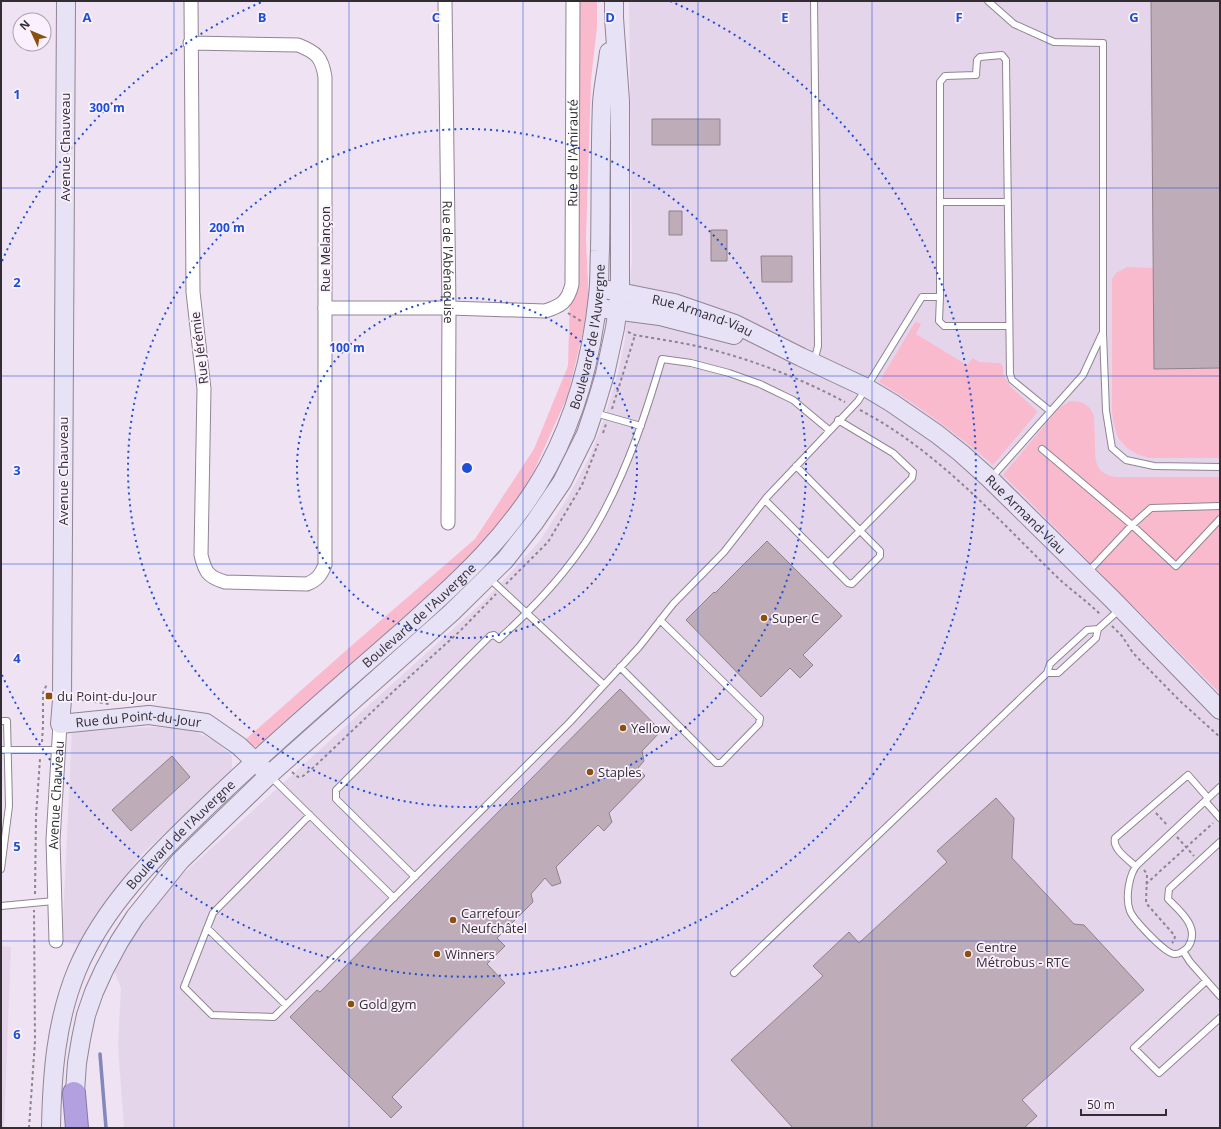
<svg xmlns="http://www.w3.org/2000/svg" width="1221" height="1129" viewBox="0 0 1221 1129" font-family="'Open Sans',sans-serif">
<rect width="100%" height="100%" fill="#efe2f3"/>
<path fill="#e5d5eb" d="M629,1H1220V1128H124L118,1046L121,988L113,968L134,933L171,886L185,872L485,600L539,542L568,497L590,456L605,416L618,373L625,339L632,260Z
M159,727L192,730L215,741L232,756V772L142,854L101,908L81,945L62,942L72,729Z
M1,946L11,947L4,1128H1Z"/>
<path fill="#fabace" d="M573,1H597V27L591,80L586,240L589,306L568,395L533,473L513,506L482,543L444,580L268,741L254,747L245,740L350,647L475,539L534,449L568,366L570,294Z
M1127,267L1153,268L1154,369L1220,368V458H1149L1137,454L1127,448L1118,438L1114,425L1112,412V279L1116,273Z
M917,322L921,324L916,334L967,365L973,358L979,362L1000,363L1003,366V374L1011,387L1037,411L1036,414L993,465C957,434 920,406 879,382L914,324Z
M1070,401C1082,400 1091,405 1094,417C1094,425 1095,434 1095,442C1095,460 1094,473 1116,477H1220V693L1003,475L1059,408Z"/>
<g fill="none" stroke-linecap="round" stroke-linejoin="round">
<path stroke="#8288b9" stroke-width="3.5" d="M100,1054L106,1128"/>
</g>
<path fill="#beadb8" stroke="#90808b" d="M1151,1H1220V368L1154,369Z
M652,119H720V145H652Z
M669,211H682V235H669Z
M711,230H727V261H711Z
M761,256H792V282H762Z
M767,541L842,616L803,655L813,665L800,678L790,668L761,697L686,620L714,592L715,593Z
M620,689L661,731L642,751L644,761L638,768L645,776L609,813L612,822L604,831L598,825L556,867L561,883L552,886L545,878L531,894L533,902L497,938L505,946L487,964L505,983L392,1097L402,1107L391,1118L290,1017L317,990L320,992Z
M172,756L190,777L131,831L112,810Z
M996,798L1014,818L1012,858L1074,924L1084,925L1144,990L1022,1100L1037,1116L1024,1128H793L731,1060L823,976L813,966L849,932L859,943L947,862L937,851Z"/>
<g fill="none" stroke-linecap="round" stroke-linejoin="round">
<defs>
<path id="lane" d="M814,1L818,346L814,362
M988,1L1014,24L1054,42L1103,43V333L1106,411L1112,448L1126,460L1154,466L1220,467
M940,202H1008
M940,297L939,321L944,326H1009
M595,413L641,426
M1042,449L1132,525L1176,566L1220,519
M991,478L1083,375L1102,334
M765,500L848,583L852,584L880,556V551L796,466
M828,563L912,478L913,472L893,453L838,420
M1087,573L1132,525L1151,508L1220,506
M489,578L604,685
M620,667L716,763H721L759,724L760,718L660,620
M1047,673H1058L1096,638L1098,629L1119,610
M1,721H7L9,806L1,869
M1,750H58
M270,776L394,898
M1220,787L1138,864C1129,873 1125,898 1130,911C1133,919 1166,955 1175,954C1180,954 1185,950 1188,947C1201,928 1180,911 1168,899L1169,889L1220,842
M1205,801L1220,818
M310,815L213,913L184,987L212,1015L274,1017L570,722L639,647L673,604L724,552L767,497L858,401L922,297H940V82L945,76L976,75L977,60L980,57L1002,55L1006,60L1010,374L1012,380L1050,411
M1135,866C1128,859 1112,849 1115,838L1188,775L1208,798
M415,877L336,799V790L490,636L494,635L499,639C539,603 577,562 602,515C629,465 646,413 662,359L691,363L729,373L760,384L793,400L829,430
M1,906L54,901
M207,928L286,1005
M1183,951L1190,962L1220,996
M734,973L1047,673L1050,664L1087,630L1098,629
M1206,981L1134,1048L1159,1073L1220,1018"/>
<g id="street">
<path id="s1" d="M445,1L449,308L448,523"/>
<path d="M190,43L298,45C316,52 322,57 325,77V565C321,575 317,580 307,584L225,582C208,577 205,572 201,555L204,389L193,292L191,1"/>
<path id="s2" d="M325,308H449L545,311C561,306 568,302 572,284L573,1"/>
<path id="s3" d="M56,941L53,840L60,724"/>
</g>
<g id="secondary">
<path id="s4" d="M66,1L62,700L60,724L149,715L206,723L239,746L263,769"/>
<path id="s5" d="M609,290L674,303L735,324L801,357L867,388L892,403L937,434L961,453L990,479L1112,599L1220,710"/>
<path d="M606,309L660,316L734,335"/>
<path d="M74,1106L77,1063L81,1039L86,1015L94,992L104,970L119,942L135,917L180,861L269,775L451,613L505,560L534,523L562,482L586,434L596,404L605,374L615,328L620,292V101L614,18V1"/>
<path id="s6" d="M51,1128C52,1074 56,1021 77,970C107,899 163,849 217,797C278,739 341,685 404,630C459,581 512,533 548,467C576,415 592,355 598,296C600,281 599,266 600,251C601,202 600,152 602,103C603,86 607,69 609,52"/>
</g>
<path id="highway" d="M74,1093L77,1128"/>
</defs>
<use href="#lane" stroke="#908593" stroke-width="8"/>
<use href="#street" stroke="#908593" stroke-width="15"/>
<use href="#secondary" stroke="#908593" stroke-width="20"/>
<use href="#highway" stroke="#8678a3" stroke-width="24"/>
<path stroke="#8d8490" stroke-width="2" stroke-dasharray="3 3" stroke-linecap="butt" d="M568,313L581,321
M628,332L635,335C657,339 679,342 701,347C751,359 800,378 845,402
M612,409L635,335
M860,410C936,450 994,515 1055,575C1069,589 1086,600 1101,615
M603,433L606,424
M506,584L548,542L582,485L598,444
M1112,626L1122,636L1133,653L1181,702L1220,737
M76,699L109,704
M42,742L43,725V693L47,684
M292,772L298,777L303,776L314,767L396,689L460,631L496,594
M1156,813L1168,826
M1177,837L1194,856
M1144,870L1147,874L1146,903L1175,936L1174,941L1172,943
M1146,884L1213,823
M35,894L36,816L40,759
M29,1128L35,1041L34,910"/>
<use href="#lane" stroke="#fff" stroke-width="6"/>
<use href="#street" stroke="#fff" stroke-width="13"/>
<use href="#secondary" stroke="#e8e2f6" stroke-width="18"/>
<use href="#highway" stroke="#b3a0e0" stroke-width="22"/>
</g>
<path fill="none" stroke="#1d4ed8" stroke-width="1" stroke-opacity="0.55" d="M174,1V1128M349,1V1128M523,1V1128M698,1V1128M872,1V1128M1047,1V1128M1,188H1220M1,376H1220M1,564H1220M1,753H1220M1,941H1220"/>
<g fill="none" stroke="#1d4ed8" stroke-width="2" stroke-dasharray="2 4">
<circle cx="467" cy="468" r="170"/>
<circle cx="467" cy="468" r="339"/>
<path d="M2 261A509 509 0 0 1 264 1M670 1A509 509 0 1 1 2 675"/>
</g>
<g fill="#8b4f0e" stroke="#fbf1fe" stroke-width="1.5">
<circle cx="764" cy="618" r="4"/>
<rect x="45" y="692" width="8" height="8" rx="2"/>
<circle cx="623" cy="728" r="4"/>
<circle cx="590" cy="772" r="4"/>
<circle cx="453" cy="920" r="4"/>
<circle cx="437" cy="954" r="4"/>
<circle cx="968" cy="954" r="4"/>
<circle cx="351" cy="1004" r="4"/>
</g>
<g text-anchor="middle" dominant-baseline="central" stroke-width="3.5" stroke-linejoin="round" paint-order="stroke">
<g font-size="13" fill="#322d33" stroke="#fbf1fe">
<text transform="translate(65 147) rotate(-90)">Avenue Chauveau</text>
<text stroke="none"><textPath href="#s2" startOffset="392">Rue de l'Amirauté</textPath></text>
<text transform="translate(325 249) rotate(-90)">Rue Melançon</text>
<text stroke="none"><textPath href="#s1" startOffset="261">Rue de l'Abénaquise</textPath></text>
<text stroke="none"><textPath href="#s5" startOffset="97">Rue Armand-Viau</textPath></text>
<text stroke="none"><textPath href="#s6" startOffset="992">Boulevard de l'Auvergne</textPath></text>
<text transform="translate(199 348) rotate(-97)">Rue Jérémie</text>
<text transform="translate(63 471) rotate(-90)">Avenue Chauveau</text>
<text stroke="none"><textPath href="#s5" startOffset="481">Rue Armand-Viau</textPath></text>
<text stroke="none"><textPath href="#s6" startOffset="657">Boulevard de l'Auvergne</textPath></text>
<text stroke="none"><textPath href="#s4" startOffset="802">Rue du Point-du-Jour</textPath></text>
<text stroke="none"><textPath href="#s3" startOffset="146">Avenue Chauveau</textPath></text>
<text stroke="none"><textPath href="#s6" startOffset="333">Boulevard de l'Auvergne</textPath></text>
</g>
<g font-size="13" fill="#322d33" stroke="#fbf1fe" text-anchor="start">
<text x="772" y="618">Super C</text>
<text x="57" y="696">du Point-du-Jour</text>
<text x="631" y="728">Yellow</text>
<text x="598" y="772">Staples</text>
<text x="461" y="913">Carrefour<tspan x="461" dy="15">Neufchâtel</tspan></text>
<text x="976" y="947">Centre<tspan x="976" dy="15">Métrobus - RTC</tspan></text>
<text x="445" y="954">Winners</text>
<text x="359" y="1004">Gold gym</text>
</g>
</g>
<g font-size="13" text-anchor="middle" font-weight="bold" fill="#1d4ed8" stroke="#fbf1fe" stroke-width="3.5" stroke-linejoin="round" paint-order="stroke">
<text x="87" y="22">A</text>
<text x="262" y="22">B</text>
<text x="436" y="22">C</text>
<text x="610" y="22">D</text>
<text x="785" y="22">E</text>
<text x="959" y="22">F</text>
<text x="1134" y="22">G</text>
<text x="17" y="99">1</text>
<text x="17" y="287">2</text>
<text x="17" y="475">3</text>
<text x="17" y="663">4</text>
<text x="17" y="851">5</text>
<text x="17" y="1039">6</text>
</g>
<circle cx="467" cy="468" r="6" fill="#1d4ed8" stroke="#fbf1fe" stroke-width="2"/>
<g font-size="12" text-anchor="middle" font-weight="bold" fill="#1d4ed8" stroke="#fbf1fe" stroke-width="3.5" stroke-linejoin="round" paint-order="stroke">
<text x="107" y="112">300 m</text>
<text x="227" y="232">200 m</text>
<text x="347" y="352">100 m</text>
</g>
<rect width="1221" height="1129" fill="none" stroke="#322d33" stroke-width="4"/>
<g transform="translate(32 32) rotate(314)"><circle r="19" fill="#fbf1fe" stroke="#aba3ad"/>
<path d="M0-3L7 15L0 10L-7 15Z" fill="#8b4f0e"/>
<text y="-6" font-size="11" font-weight="bold" text-anchor="middle" fill="#322d33">N</text>
</g>
<path d="M1081 1109v6h85v-6" fill="none" stroke="#322d33" stroke-width="2"/>
<text x="1087" y="1109" font-size="12" fill="#322d33" stroke="#fbf1fe" stroke-width="3" paint-order="stroke">50 m</text>
</svg>
